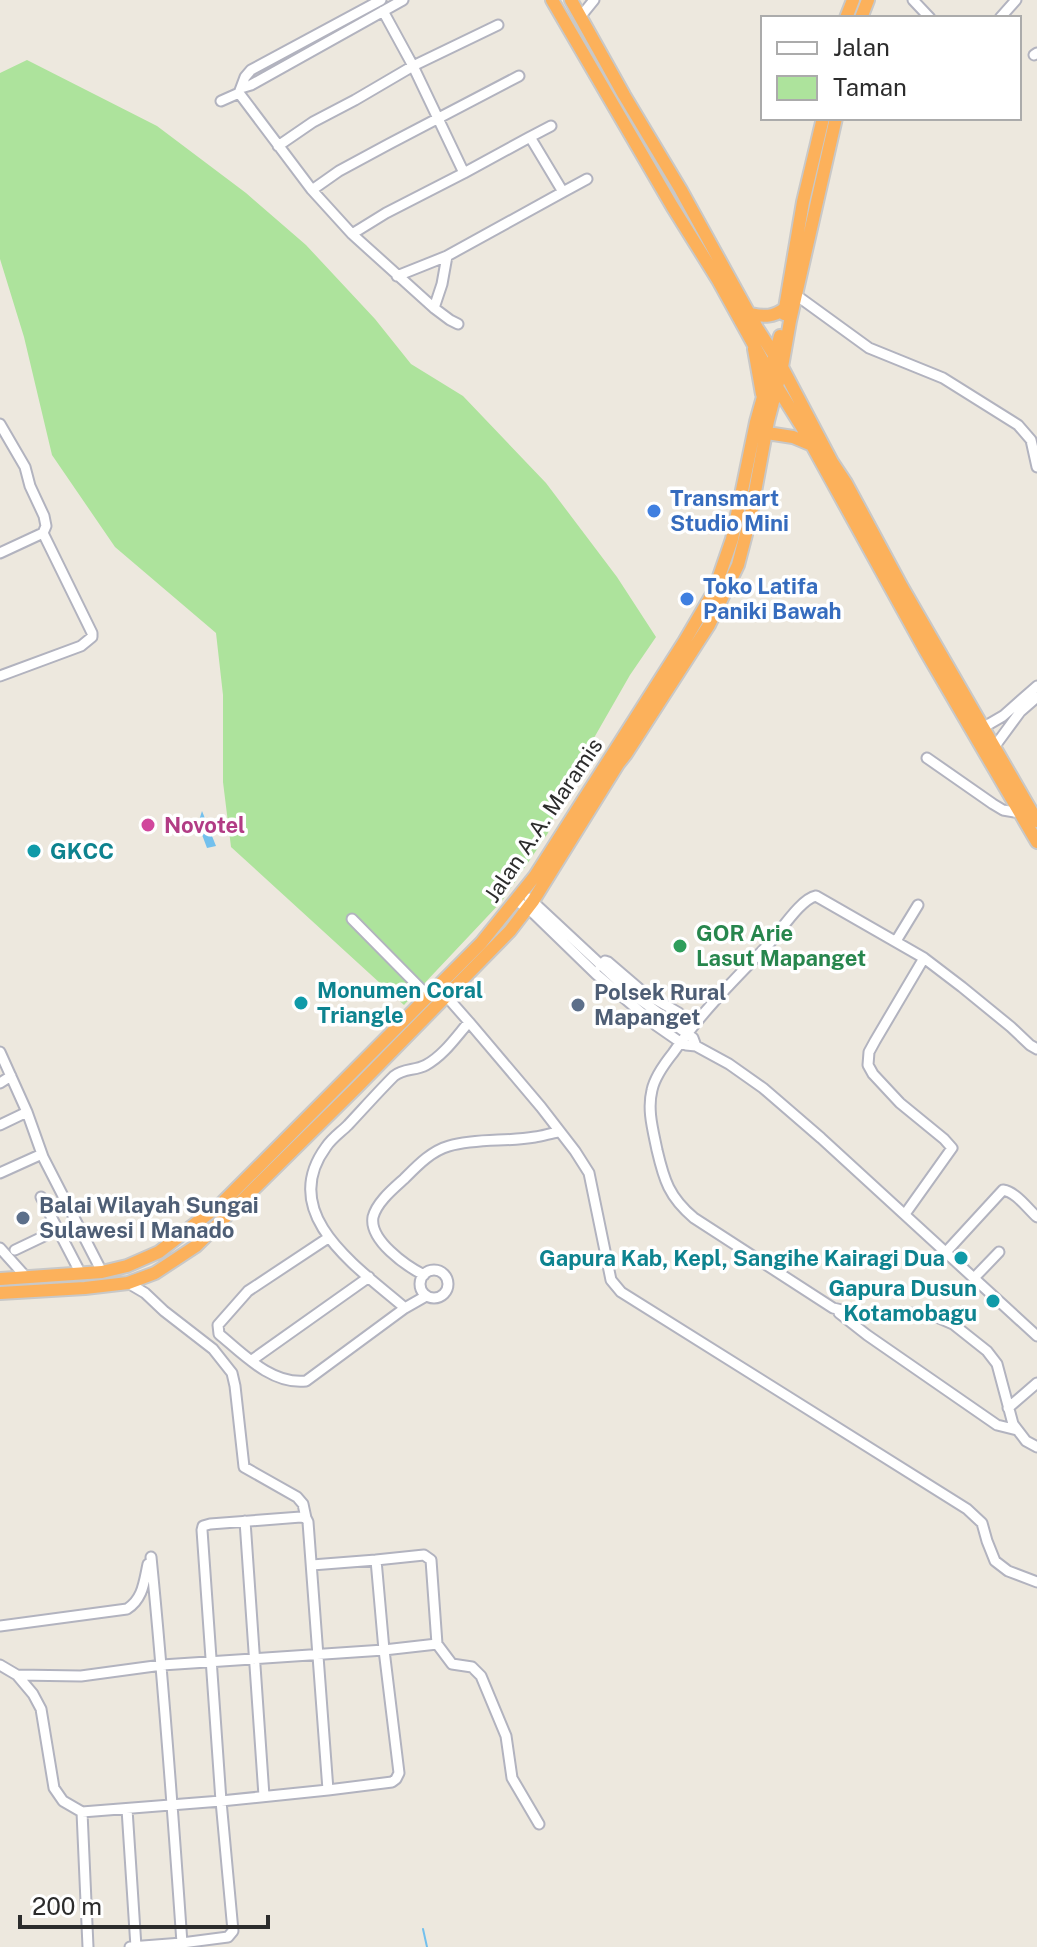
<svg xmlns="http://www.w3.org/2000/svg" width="1037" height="1947" viewBox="0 0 1037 1947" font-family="'Public Sans',sans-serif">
<rect width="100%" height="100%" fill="#ede8de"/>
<path fill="#ade39c" d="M27,60L157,126L246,193L306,245L375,319L411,364L463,396L546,483L617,577L656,637L630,675L563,792L548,833L502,901L404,1005L231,847L223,782V695L216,633L115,547L52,455L24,337L0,259V73Z"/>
<path fill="#73c0ed" d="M202,811L216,846L207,848L198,824Z"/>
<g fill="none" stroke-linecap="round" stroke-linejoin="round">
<path stroke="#73c0ed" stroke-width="2" d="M423,1929L427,1947"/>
<defs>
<path id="minor" d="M381,0L251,70L245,77L239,93L312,190L352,234L434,308L450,320L458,324
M913,0L930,18
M383,11L413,66L464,173L530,137L563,192L587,179
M581,16L594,0
M1000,18L1016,0
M1034,55L1037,53
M241,88L251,85L403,0
M221,101L239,93
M530,137L551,126
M278,146L313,122L355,100L413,66L498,25
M312,190L339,171L389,144L519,76
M352,234L386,213L464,173
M397,276L447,256L563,192
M796,295L869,348L943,378L1018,425L1031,440L1037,467
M434,308L442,284L447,256
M0,424L25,467L30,486L44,516L46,526L43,533
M0,553L43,533L92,633V637L81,646L0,676
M984,727L1003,716L1037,686
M995,746L1020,712L1037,697
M927,758L993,804L1003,810L1020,813
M529,898L631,993L693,1038L696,1046
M516,901L528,908L596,974L657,1026L680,1042L686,1045L696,1046L729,1064L763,1088L821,1138L1037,1336
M352,919L428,996
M896,941L918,905
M600,966L605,961L608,962L643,992L679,1013
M469,1022L541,1107L575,1151L589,1173L611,1280L621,1292L967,1509L982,1523L987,1541L995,1561L1008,1571L1037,1582
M1037,1049L1030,1045L1011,1027L962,987L924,958L816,896C800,899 779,934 766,947C733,981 700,1014 673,1053C665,1063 655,1076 652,1090C647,1110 653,1130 657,1150C664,1180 669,1197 694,1218L833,1308L867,1316L905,1313L930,1314L953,1324L987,1351L997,1364L1013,1424L1026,1441L1037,1447
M0,1052L27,1112L43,1157L102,1272
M0,1083L11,1076
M0,1125L27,1112
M0,1173L42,1154
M41,1197L81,1274
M905,1214L952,1148L944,1139L900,1103L873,1074L868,1065L869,1052L875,1041L924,958
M328,1238L248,1291L218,1325L219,1334C243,1354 272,1385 306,1381L405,1308
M0,1248L26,1277
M15,1250L57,1230
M946,1252L1003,1190C1016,1192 1027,1208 1037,1217
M420 1284a14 14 0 1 1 28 0a14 14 0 1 1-28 0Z
M424,1275C406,1266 369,1240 373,1217C377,1202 393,1189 404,1179C417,1166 431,1151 449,1146C477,1138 506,1142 535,1137C543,1136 551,1133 559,1132
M974,1278L999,1252
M128,1283L145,1293L164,1311L213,1349L232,1373L235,1386L244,1467L297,1497L303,1504L306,1518
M426,1296L405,1308C360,1269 276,1215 326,1147C332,1138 341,1132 348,1125C363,1109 378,1092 394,1076C404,1068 415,1071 426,1065C444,1055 456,1037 469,1022L447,997
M839,1313L867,1335L997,1425L1017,1430
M252,1360L369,1277
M1008,1408L1037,1383
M245,1521L264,1796
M312,1565L376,1560L384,1650L399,1773L396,1779L392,1782L328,1790
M0,1626L127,1609C143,1599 144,1582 148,1564
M437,1644L452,1664L472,1667L481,1676L506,1736L512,1778L539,1824
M0,1665L17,1675L81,1676L162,1665L384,1650L437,1644L431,1560L424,1555L376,1560
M17,1675L33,1694L41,1709L54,1788L63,1801L82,1812L221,1801L328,1790L308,1522L306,1518L301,1517L210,1524L203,1526L202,1530L221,1801L233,1931L228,1937L182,1943C173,1814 164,1686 151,1557
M127,1809L136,1947
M82,1812L88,1947
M130,1947L182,1943V1947"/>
<path id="highway" d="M552,0L672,206L718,280L777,387L802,427L835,487L925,650L1037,842
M571,0L624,95L681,190L757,328L782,367L832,462L846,483L902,587L1037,821
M846,18L853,0
M861,18L868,0
M751,314C765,317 773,317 784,309
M784,314L803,202L823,118
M754,349L762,394
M767,433L793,437L812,445
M0,1279L102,1272L127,1266L159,1252L223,1202L481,943L535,876L684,642L714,591L732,539L756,422L780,336
M0,1293L85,1288L128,1283L155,1273L196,1246L357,1087L510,931L533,901L618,764L626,754L709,625L738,565L750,519L768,421L782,367L790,321L836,118"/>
</defs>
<use href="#minor" stroke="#b2b3bf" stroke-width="13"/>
<use href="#highway" stroke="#c8c8c8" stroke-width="16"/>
<use href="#minor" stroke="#fff" stroke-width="9"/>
<use href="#highway" stroke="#fcb15b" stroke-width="12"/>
</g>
<g fill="#3f7fe0" stroke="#fff" stroke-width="3">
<circle cx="654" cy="511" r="8"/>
<circle cx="687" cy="599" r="8"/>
</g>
<circle fill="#d1479c" stroke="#fff" stroke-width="3" cx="148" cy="825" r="8"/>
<g fill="#0f9aa8" stroke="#fff" stroke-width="3">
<circle cx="34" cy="851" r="8"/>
<circle cx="301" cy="1003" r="8"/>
<circle cx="961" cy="1258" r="8"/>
<circle cx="993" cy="1301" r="8"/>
</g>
<circle fill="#2e9e5b" stroke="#fff" stroke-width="3" cx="680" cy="946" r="8"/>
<g fill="#5c6f8a" stroke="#fff" stroke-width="3">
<circle cx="578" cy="1005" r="8"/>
<circle cx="23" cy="1218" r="8"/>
</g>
<g text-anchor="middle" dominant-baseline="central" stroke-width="7" stroke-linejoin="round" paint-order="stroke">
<g font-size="22" font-weight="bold" fill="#366cbe" stroke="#fff" text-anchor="start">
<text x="670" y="498">Transmart<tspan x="670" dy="25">Studio Mini</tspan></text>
<text x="703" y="586">Toko Latifa<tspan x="703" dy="25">Paniki Bawah</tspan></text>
</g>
<g font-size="22" fill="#2c2c2c" stroke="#fff">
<text transform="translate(543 820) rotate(-56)">Jalan A.A. Maramis</text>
</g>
<g font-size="22" font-weight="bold" fill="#b23c85" stroke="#fff" text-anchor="start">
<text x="164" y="825">Novotel</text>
</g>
<g font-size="22" font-weight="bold" fill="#0d838f" stroke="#fff" text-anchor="start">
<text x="50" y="851">GKCC</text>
<text x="317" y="990">Monumen Coral<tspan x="317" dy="25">Triangle</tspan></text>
<text x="945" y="1258" text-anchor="end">Gapura Kab, Kepl, Sangihe Kairagi Dua</text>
<text x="977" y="1288" text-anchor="end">Gapura Dusun<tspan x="977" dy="25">Kotamobagu</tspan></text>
</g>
<g font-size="22" font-weight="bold" fill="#27864d" stroke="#fff" text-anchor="start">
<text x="696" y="933">GOR Arie<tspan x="696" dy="25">Lasut Mapanget</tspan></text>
</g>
<g font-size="22" font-weight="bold" fill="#4e5e75" stroke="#fff" text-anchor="start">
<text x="594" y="992">Polsek Rural<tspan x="594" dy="25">Mapanget</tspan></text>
<text x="39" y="1205">Balai Wilayah Sungai<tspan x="39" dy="25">Sulawesi I Manado</tspan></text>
</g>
</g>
<rect x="761" y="16" width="260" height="104" fill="#ffffff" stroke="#ababab" stroke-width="2"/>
<rect x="777" y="42" width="40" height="12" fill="#ffffff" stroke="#ababab" stroke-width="2"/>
<text x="833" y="56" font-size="24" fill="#2c2c2c">Jalan</text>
<rect x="777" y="76" width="40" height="24" fill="#ade39c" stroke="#ababab" stroke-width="2"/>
<text x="833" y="96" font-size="24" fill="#2c2c2c">Taman</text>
<path d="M20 1915v12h248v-12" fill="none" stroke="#2c2c2c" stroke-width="4"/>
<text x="32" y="1915" font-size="24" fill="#2c2c2c" stroke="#ffffff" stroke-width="6" paint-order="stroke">200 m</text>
</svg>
